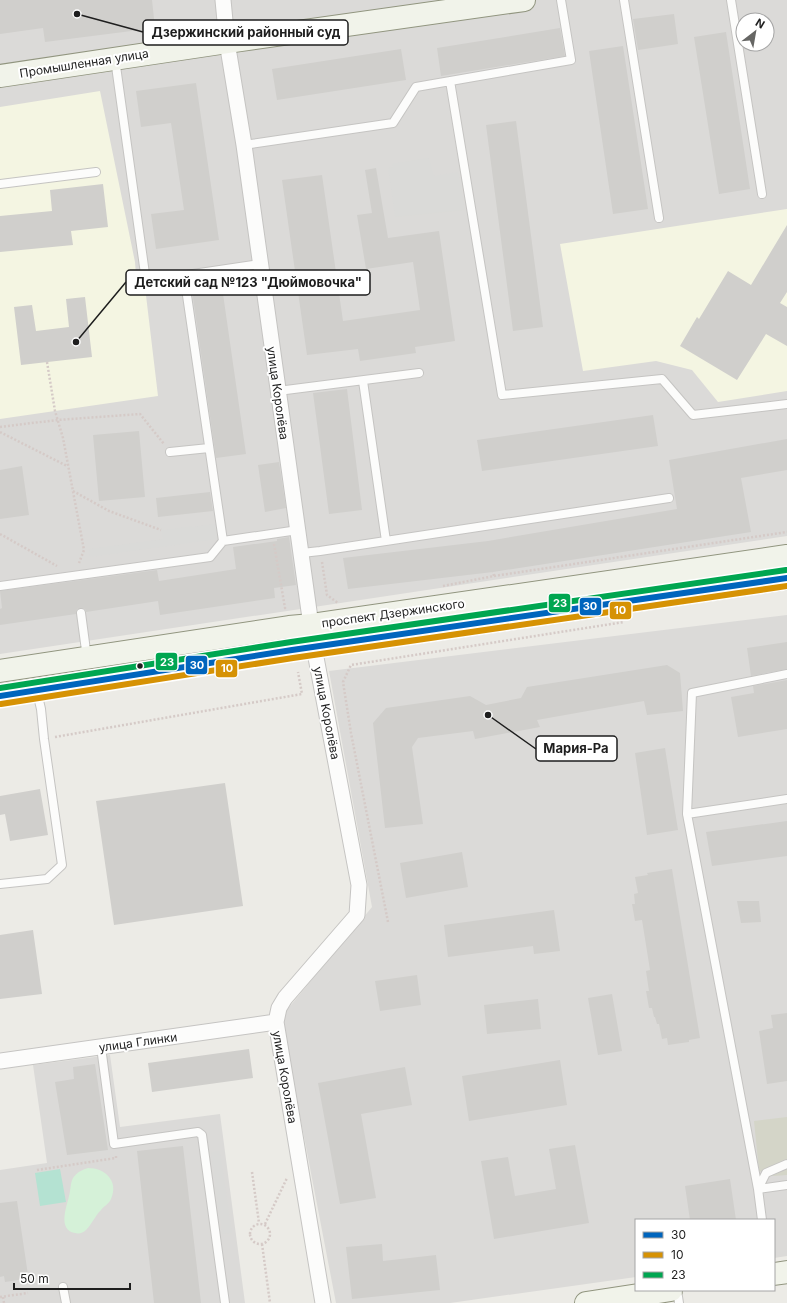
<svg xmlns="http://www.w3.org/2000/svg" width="787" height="1303" viewBox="0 0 787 1303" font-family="Inter,sans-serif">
<rect width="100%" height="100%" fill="#ecebe6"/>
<path fill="#dbdad8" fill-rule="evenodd" d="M0,0H787V536L0,654ZM743,20H767V44H743Z
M787,615V1256L774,1258V1220H636V1277L450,1303H336L281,1017L372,907L329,671Z
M110,1055L120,1127L220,1114L245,1303H0V1170L47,1163L33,1065Z"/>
<path fill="#f4f5e2" d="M100,91L135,262L137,287H145L158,396L0,419V107Z
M787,209V391L718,402L692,370L656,361L583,371L560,244Z"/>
<path fill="#dadad8" d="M429,158L434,176L458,172L465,210L395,217L388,168L393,167L392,164Z
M216,524L217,539L90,557L89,549L163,539L161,530Z
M220,1151L232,1233L222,1234L211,1152Z"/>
<path fill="#d4d5c8" d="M787,1117V1175L773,1176L759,1171L754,1121Z"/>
<path fill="#d5f1d8" d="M88,1168C105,1168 119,1181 111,1199C109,1204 104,1206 101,1210C95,1216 92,1224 86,1230C83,1233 79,1234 75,1233C57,1230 67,1206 69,1196C71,1189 70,1184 73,1178C77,1172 82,1170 88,1168Z"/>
<path fill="#b4e2d2" d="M60,1169L66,1202L40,1206L35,1173Z"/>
<path fill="#d0cfcc" d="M0,0H152L155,28L45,42L43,28L0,34Z
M674,14L678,44L638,50L633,19Z
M560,28L565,56L441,76L437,48Z
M726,32L750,189L719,194L694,37Z
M623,46L648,209L613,214L589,51Z
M401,49L406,80L277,100L272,69Z
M196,83L219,240L156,249L151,214L184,210L171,123L141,127L136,91Z
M516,121L543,327L513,331L486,125Z
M376,168L388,238L439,231L455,341L415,347L416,353L360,361L358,349L307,355L282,180L322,175L343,321L420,310L413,262L366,269L357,215L372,213L365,170Z
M103,184L108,227L71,231L73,245L0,252V216L52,211L50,190Z
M787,225V292L780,303L787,307V346L766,334L737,380L680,346L697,317L699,319L728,271L751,285Z
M222,287L246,454L216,458L192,291Z
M85,297L92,357L21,365L14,307L32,305L36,331L69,327L66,299Z
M347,389L362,510L329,514L313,393Z
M653,415L658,446L482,471L477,440Z
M139,431L145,497L99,501L93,435Z
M787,439V470L741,478L751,532L493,572L348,589L343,558L488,541L677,509L669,460Z
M279,462L286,508L265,512L258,465Z
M22,466L29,515L0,519V470Z
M210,492L213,511L158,517L156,498Z
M289,537L296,585L274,588L275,598L160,615L158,601L86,612L85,609L81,608L77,609L76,614L0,625V609L2,608L0,591L157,570L159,581L236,569L233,547L277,541V539Z
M787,642V669L751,676L747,648Z
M667,665L680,673L683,711L647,715L644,701L537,720L540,727L475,739L473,731L418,738L412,747L423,824L385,828L373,723L386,708L470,696L486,705L521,698L527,687Z
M787,680V729L738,737L731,697L754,693L753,686Z
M665,748L678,830L647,835L635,753Z
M225,783L243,906L114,925L96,801Z
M40,789L48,835L10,841L5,814L0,815V796Z
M787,821V856L712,866L706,832Z
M462,852L468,887L406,898L400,863Z
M672,869L700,1038L689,1040V1042L668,1045L667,1038L662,1039L659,1024H657L655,1017H654L652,1008H649L646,991H649L646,971L650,970L642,920L635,921L632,904H635L634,894L638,893L635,877L648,875L647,873Z
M737,901H759L761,922L741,923Z
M554,910L560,951L534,954L533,946L448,957L444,925Z
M33,930L42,994L0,999V935Z
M417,975L421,1005L380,1011L375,981Z
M612,994L622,1051L598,1055L588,998Z
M538,999L541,1029L487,1034L484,1005Z
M787,1013V1081L767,1084L759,1031L773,1028L771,1015Z
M249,1049L253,1078L152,1092L148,1063Z
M560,1060L567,1105L469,1121L462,1076Z
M95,1064L108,1150L67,1155L55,1082L74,1079L73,1067Z
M405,1067L412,1105L361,1114L376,1198L340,1204L318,1083Z
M575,1145L589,1223L494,1239L481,1161L508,1157L515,1196L556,1189L549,1149Z
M183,1146L201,1303H154L137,1151Z
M730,1179L736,1220H690L685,1186Z
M17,1201L28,1275H23L24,1279L5,1282L4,1276L0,1277V1203Z
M382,1244L383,1261L436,1255L440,1290L352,1299L346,1247Z"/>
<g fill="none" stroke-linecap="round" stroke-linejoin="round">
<defs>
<path id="lane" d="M624,0L659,218
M731,0L762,194
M115,59L146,281L260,264
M450,81L502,395L662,379L693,415L787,404
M244,145L393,123L416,87L571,60L561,0
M0,184L96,172
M184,275L223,541
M363,381L386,541
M278,391L419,373
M170,452L209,448
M302,553L320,551L669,498
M0,586L210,557L223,541L298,530
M81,613L87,658
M787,799L687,814L758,1189L766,1173L787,1164
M687,814L692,693L787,674
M0,884L47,879L62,865L44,739L41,709L37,692
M101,1047L114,1144L198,1132L202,1135L225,1303
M762,1220L758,1189L787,1185
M63,1287L66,1303
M677,1290L679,1303"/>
<path id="street" d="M223,0L227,42L244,145L314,647L359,885L357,915L285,998L279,1008L276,1022L323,1303
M0,1061L276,1022"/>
<path id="secondary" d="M0,76L227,42L524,0
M0,671L289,627L312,625L787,556
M0,696L292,650L787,578
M774,1274L787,1272
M586,1303L671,1290"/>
</defs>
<use href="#lane" stroke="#c5c4c2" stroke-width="10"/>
<use href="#street" stroke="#c5c4c2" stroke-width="17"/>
<use href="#secondary" stroke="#91957f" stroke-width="24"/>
<path stroke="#d5cac7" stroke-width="2.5" stroke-dasharray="2 2" stroke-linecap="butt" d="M47,362L55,411L63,438L84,550L79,563
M0,427L57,420L140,414L164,444
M0,432L67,466
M73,491L109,511L161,530
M0,534L57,566
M274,544L285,608H282
M322,562L327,595L338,603
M494,576L787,532
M443,586L494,576L493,572
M55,737L302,694L298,672
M388,922L351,733L343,682L351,665L624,622
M37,1170L116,1158V1154
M252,1172L259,1223
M250 1234a10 10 0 1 1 20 0a10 10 0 1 1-20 0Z
M265,1224L287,1178
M262,1244L270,1303
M0,1297L28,1293
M3,1297L4,1303"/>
<use href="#lane" stroke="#fcfcfb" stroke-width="8"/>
<use href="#street" stroke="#fcfcfb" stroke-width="15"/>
<use href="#secondary" stroke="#f1f3ea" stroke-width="22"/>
<defs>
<path id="bus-1" d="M0,696L292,650L787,578"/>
<path id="bus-2" d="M1,704L293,658L787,586"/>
<path id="bus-3" d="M0,688L291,642L786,570"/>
</defs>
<use href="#bus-1" stroke="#fff" stroke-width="9"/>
<use href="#bus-2" stroke="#fff" stroke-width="9"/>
<use href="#bus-3" stroke="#fff" stroke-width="9"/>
<use href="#bus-1" stroke="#0065bd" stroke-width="6"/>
<use href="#bus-2" stroke="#d69204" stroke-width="6"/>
<use href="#bus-3" stroke="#00a651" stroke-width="6"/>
</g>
<circle fill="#1e1e1e" stroke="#fff" stroke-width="1.5" cx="140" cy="666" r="3.5"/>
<g text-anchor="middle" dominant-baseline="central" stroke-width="4" stroke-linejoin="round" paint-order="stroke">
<g font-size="12" fill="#1e1e1e" stroke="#fff">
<text transform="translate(84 63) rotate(-9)">Промышленная улица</text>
<text transform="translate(278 393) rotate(82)">улица Королёва</text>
<text transform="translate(393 613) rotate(-8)">проспект Дзержинского</text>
<text transform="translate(327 713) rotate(79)">улица Королёва</text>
<text transform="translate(138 1042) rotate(-8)">улица Глинки</text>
<text transform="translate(285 1077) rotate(80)">улица Королёва</text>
</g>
</g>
<path fill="none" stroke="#1e1e1e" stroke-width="1.5" d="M77 14L143 32M76 342L126 282M488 715L536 749"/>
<g fill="#1e1e1e" stroke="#fff" stroke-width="1.5">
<circle cx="77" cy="14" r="4"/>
<circle cx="76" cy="342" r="4"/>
<circle cx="488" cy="715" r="4"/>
</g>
<g fill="#fff" stroke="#1e1e1e" stroke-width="1.5">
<rect x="143" y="20" width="205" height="25" rx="4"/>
<rect x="126" y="270" width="244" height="25" rx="4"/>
<rect x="536" y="736" width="81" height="25" rx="4"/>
</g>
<g font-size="13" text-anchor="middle" font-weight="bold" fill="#1e1e1e">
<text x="246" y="37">Дзержинский районный суд</text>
<text x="248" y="287">Детский сад №123 "Дюймовочка"</text>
<text x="576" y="753">Мария-Ра</text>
</g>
<g stroke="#fff" stroke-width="1.5">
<rect x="548" y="593" width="23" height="20" rx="4" fill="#00a651"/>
<rect x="579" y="597" width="23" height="19" rx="4" fill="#0065bd"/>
<rect x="609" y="601" width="23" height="19" rx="4" fill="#d69204"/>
<rect x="155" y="652" width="23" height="19" rx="4" fill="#00a651"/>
<rect x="185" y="655" width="23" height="20" rx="4" fill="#0065bd"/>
<rect x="215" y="659" width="23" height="19" rx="4" fill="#d69204"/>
</g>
<g font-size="11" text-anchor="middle" font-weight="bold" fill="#fff">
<text x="560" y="607">23</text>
<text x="590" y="610">30</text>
<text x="620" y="614">10</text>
<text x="167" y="666">23</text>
<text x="197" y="669">30</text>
<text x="227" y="672">10</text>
</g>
<rect x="635" y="1219" width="140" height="72" fill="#ffffff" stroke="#a5a5a5"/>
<rect x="643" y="1232" width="20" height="6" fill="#0065bd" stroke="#a5a5a5"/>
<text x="671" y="1239" font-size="12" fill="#1e1e1e">30</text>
<rect x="643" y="1252" width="20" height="6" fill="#d69204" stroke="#a5a5a5"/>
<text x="671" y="1259" font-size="12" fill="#1e1e1e">10</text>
<rect x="643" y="1272" width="20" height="6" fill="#00a651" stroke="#a5a5a5"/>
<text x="671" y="1279" font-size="12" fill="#1e1e1e">23</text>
<g transform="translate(755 32) rotate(31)"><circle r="19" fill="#ffffff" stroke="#a5a5a5"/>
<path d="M0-3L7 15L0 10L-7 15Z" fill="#666664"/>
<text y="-6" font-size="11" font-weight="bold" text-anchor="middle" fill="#1e1e1e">N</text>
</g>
<path d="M14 1283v6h116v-6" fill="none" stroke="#1e1e1e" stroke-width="2"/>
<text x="20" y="1283" font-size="12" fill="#1e1e1e" stroke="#ffffff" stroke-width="3" paint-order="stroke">50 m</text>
</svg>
